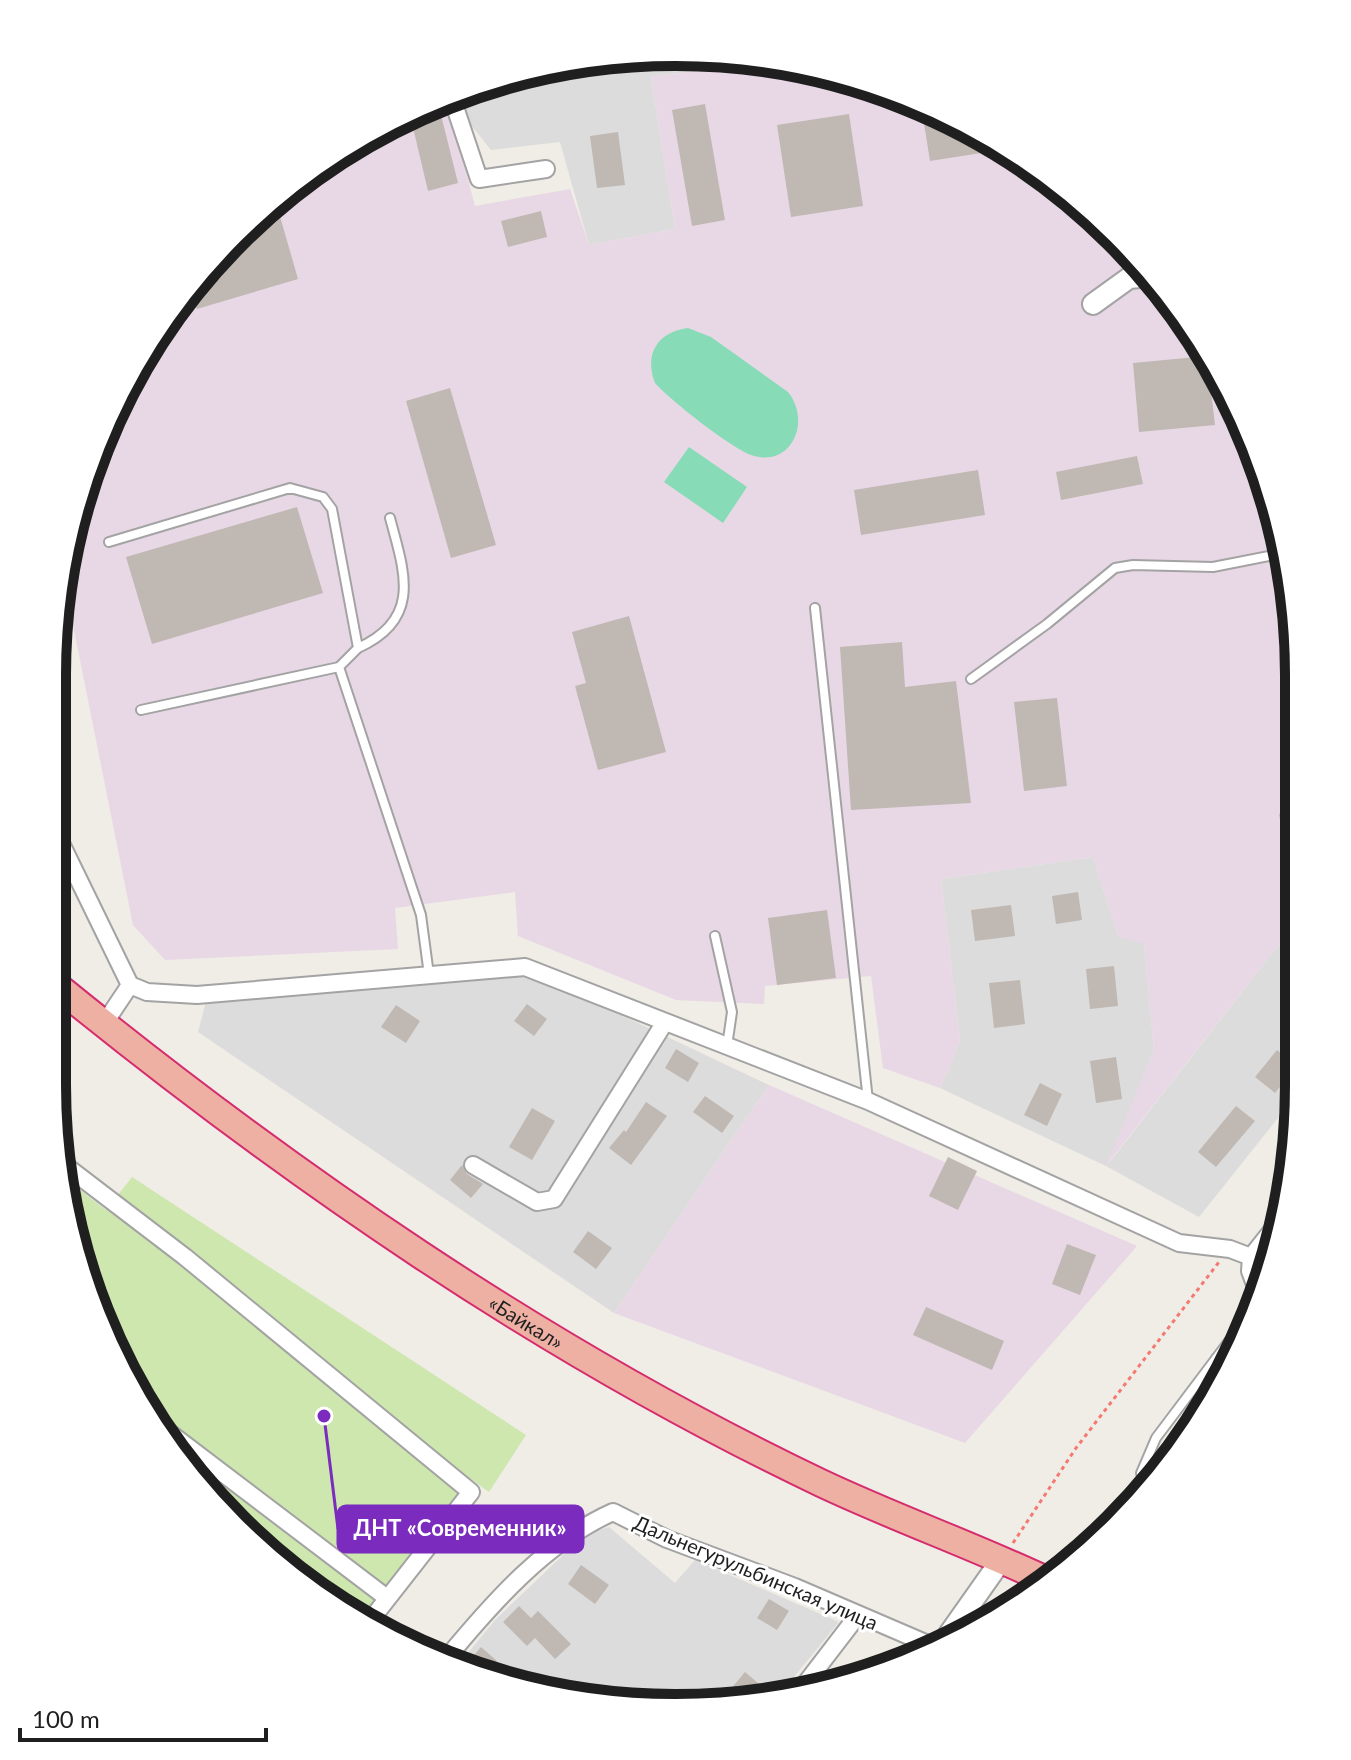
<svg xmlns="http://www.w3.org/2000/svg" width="1351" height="1760" viewBox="0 0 1351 1760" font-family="Lato,sans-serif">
<rect width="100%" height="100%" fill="#f0ece6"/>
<path fill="#dddcdc" d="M676,52L767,61L651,77L675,229L589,245L560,142L491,150L467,120L460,92L554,64Z
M1093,857L1119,937L1144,943L1154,1050L1109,1163L1294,925V1098L1199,1217L1106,1166L940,1088L960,1041L941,879Z
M530,972L769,1085L614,1313L198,1032L207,998Z
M609,1527L675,1583L695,1560L839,1622L780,1694L676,1708L515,1687L459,1664L495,1620L585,1534Z"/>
<path fill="#e8d8e6" d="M767,61L798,64L915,100L1022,157L1117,235L1194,329L1266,475L1294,654V925L1106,1166L1154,1050L1144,944L1119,937L1093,857L941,879L960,1041L940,1088L883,1068L871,976L765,986L764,1004L676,1000L518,936L515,892L395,908L398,949L165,960L133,925L63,575L73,514L116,400L181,296L329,157L446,97L475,206L570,189L589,245L675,229L651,77Z
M769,1085L1137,1246L965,1443L614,1313Z"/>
<path fill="#cde7ae" d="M132,1177L526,1435L489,1492L471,1479L360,1621L235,1526L136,1397L73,1246L64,1178L106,1210Z"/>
<path fill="#87dbb7" d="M688,328L711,337L788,392C812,422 791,469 751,455C730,447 670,400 655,383C644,355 657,332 688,328Z
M689,447L747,487L723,523L664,482Z"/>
<path fill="#c0b8b2" d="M705,104L725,220L692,226L672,110Z
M933,109L1007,149L930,161L922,111Z
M440,111L458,183L428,191L411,119Z
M849,114L863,206L791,217L777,125Z
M618,132L625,185L597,188L590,136Z
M277,206L298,279L197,309L190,287Z
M541,211L547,237L508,247L501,221Z
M1207,356L1215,425L1139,432L1133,363Z
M450,388L496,545L451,558L406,401Z
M1137,456L1143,484L1061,500L1056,472Z
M978,470L985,515L861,535L854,490Z
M297,507L323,593L152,644L126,557Z
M629,616L666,752L598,770L575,686L586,683L572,632Z
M902,642L905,687L956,681L971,803L851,810L840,647Z
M1057,698L1067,786L1024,791L1014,702Z
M1294,812V858H1287L1279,814Z
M1078,892L1082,920L1056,924L1052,896Z
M1011,905L1015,936L975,941L971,910Z
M827,910L836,978L777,985L768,918Z
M1114,966L1118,1006L1090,1009L1086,969Z
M1020,980L1025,1024L994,1028L989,983Z
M527,1004L547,1019L534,1036L514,1021Z
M396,1005L420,1021L406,1043L381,1027Z
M676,1049L699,1063L688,1082L665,1068Z
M1277,1050L1294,1064V1069L1275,1093L1255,1077Z
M1116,1057L1122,1099L1096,1103L1090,1061Z
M1040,1083L1062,1094L1047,1126L1024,1115Z
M705,1096L734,1116L722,1133L693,1112Z
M646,1102L667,1116L631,1165L609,1148L624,1130L626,1132Z
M1236,1106L1255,1121L1216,1167L1198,1152Z
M532,1108L555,1121L532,1160L509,1147Z
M948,1157L977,1171L958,1210L929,1196Z
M462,1165L467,1174L483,1184L471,1198L450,1180Z
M588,1231L612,1248L596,1269L573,1252Z
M1067,1244L1096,1255L1080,1295L1052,1284Z
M926,1307L1004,1341L992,1370L913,1335Z
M581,1565L609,1585L595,1604L568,1584Z
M769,1599L789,1611L777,1630L757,1618Z
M519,1606L531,1618L538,1611L571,1644L555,1659L535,1638L527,1646L503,1622Z
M481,1647L497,1661L485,1675L465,1666Z
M745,1672L766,1690L760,1697L720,1702Z"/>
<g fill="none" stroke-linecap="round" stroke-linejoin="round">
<defs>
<path id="service" d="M109,542L290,488L323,497L332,509L358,648L339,667
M815,608L868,1101
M358,648C423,619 404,571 390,518
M971,679L1047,624L1115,568L1133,565L1213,567L1284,553
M141,710L339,667L421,915L429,975
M53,821C63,777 62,738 53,693
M715,936L732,1012L727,1046
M1216,1358L1228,1368
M1145,1490L1141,1473L1156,1438L1257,1304"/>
<path id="minor" d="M451,95L479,179L546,169
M53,827L130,985L147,992L197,995L525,967L868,1101L1179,1243L1230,1249L1251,1257
M104,1024L130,985
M62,1163L185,1257L471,1492L366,1626
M473,1165L537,1202L554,1199L665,1022
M1251,1257L1278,1223
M1251,1257L1250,1271L1259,1295
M154,1421L387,1598
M446,1659C493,1602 546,1542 613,1512L667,1539L795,1587L930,1645
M799,1692L858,1615"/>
<path id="tertiary" d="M1093,304L1129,278L1151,276
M947,1637L1002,1559"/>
<g id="trunk">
<path id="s1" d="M52,982C289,1175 544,1351 821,1483C895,1518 974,1546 1048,1581"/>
</g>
</defs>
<use href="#service" stroke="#a3a3a3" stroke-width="12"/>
<use href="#minor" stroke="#a3a3a3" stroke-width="20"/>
<use href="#tertiary" stroke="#a3a3a3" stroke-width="24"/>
<use href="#trunk" stroke="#d42c6e" stroke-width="30"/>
<path stroke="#f47972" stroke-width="3" stroke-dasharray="4 4" stroke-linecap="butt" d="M1013,1543L1076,1448L1219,1262"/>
<use href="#service" stroke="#fff" stroke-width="8"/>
<use href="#minor" stroke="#fff" stroke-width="16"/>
<use href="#tertiary" stroke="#fff" stroke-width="20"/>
<use href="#trunk" stroke="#eeb0a3" stroke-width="26"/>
</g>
<g text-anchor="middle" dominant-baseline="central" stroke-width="6" stroke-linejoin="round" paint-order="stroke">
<g font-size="20" fill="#1f1f1f" stroke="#fff">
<text stroke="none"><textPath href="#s1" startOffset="584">«Байкал»</textPath></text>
<text transform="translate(756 1572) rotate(23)">Дальнегурульбинская улица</text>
</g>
</g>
<path d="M0 0H1351V1760H0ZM675 66H676A609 609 0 0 1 1285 675V1085A609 609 0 0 1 676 1694H675A609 609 0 0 1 66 1085V675A609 609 0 0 1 675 66Z" fill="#fff" fill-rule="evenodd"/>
<path fill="none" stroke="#1f1f1f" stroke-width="10" d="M675 66H676A609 609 0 0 1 1285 675V1085A609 609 0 0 1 676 1694H675A609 609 0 0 1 66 1085V675A609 609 0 0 1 675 66Z"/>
<path fill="none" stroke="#7b2cbf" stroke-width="3" d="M324 1416L338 1529"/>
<circle fill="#7b2cbf" stroke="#fff" stroke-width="3" cx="324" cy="1416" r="8"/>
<rect fill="#7b2cbf" stroke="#7b2cbf" stroke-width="3" x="338" y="1506" width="245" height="46" rx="8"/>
<g font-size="22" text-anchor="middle" font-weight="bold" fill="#fff">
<text x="460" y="1536">ДНТ «Современник»</text>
</g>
<path d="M20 1728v12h246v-12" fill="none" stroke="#1f1f1f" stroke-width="4"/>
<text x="32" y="1728" font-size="24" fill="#1f1f1f" stroke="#ffffff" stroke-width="6" paint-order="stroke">100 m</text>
</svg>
